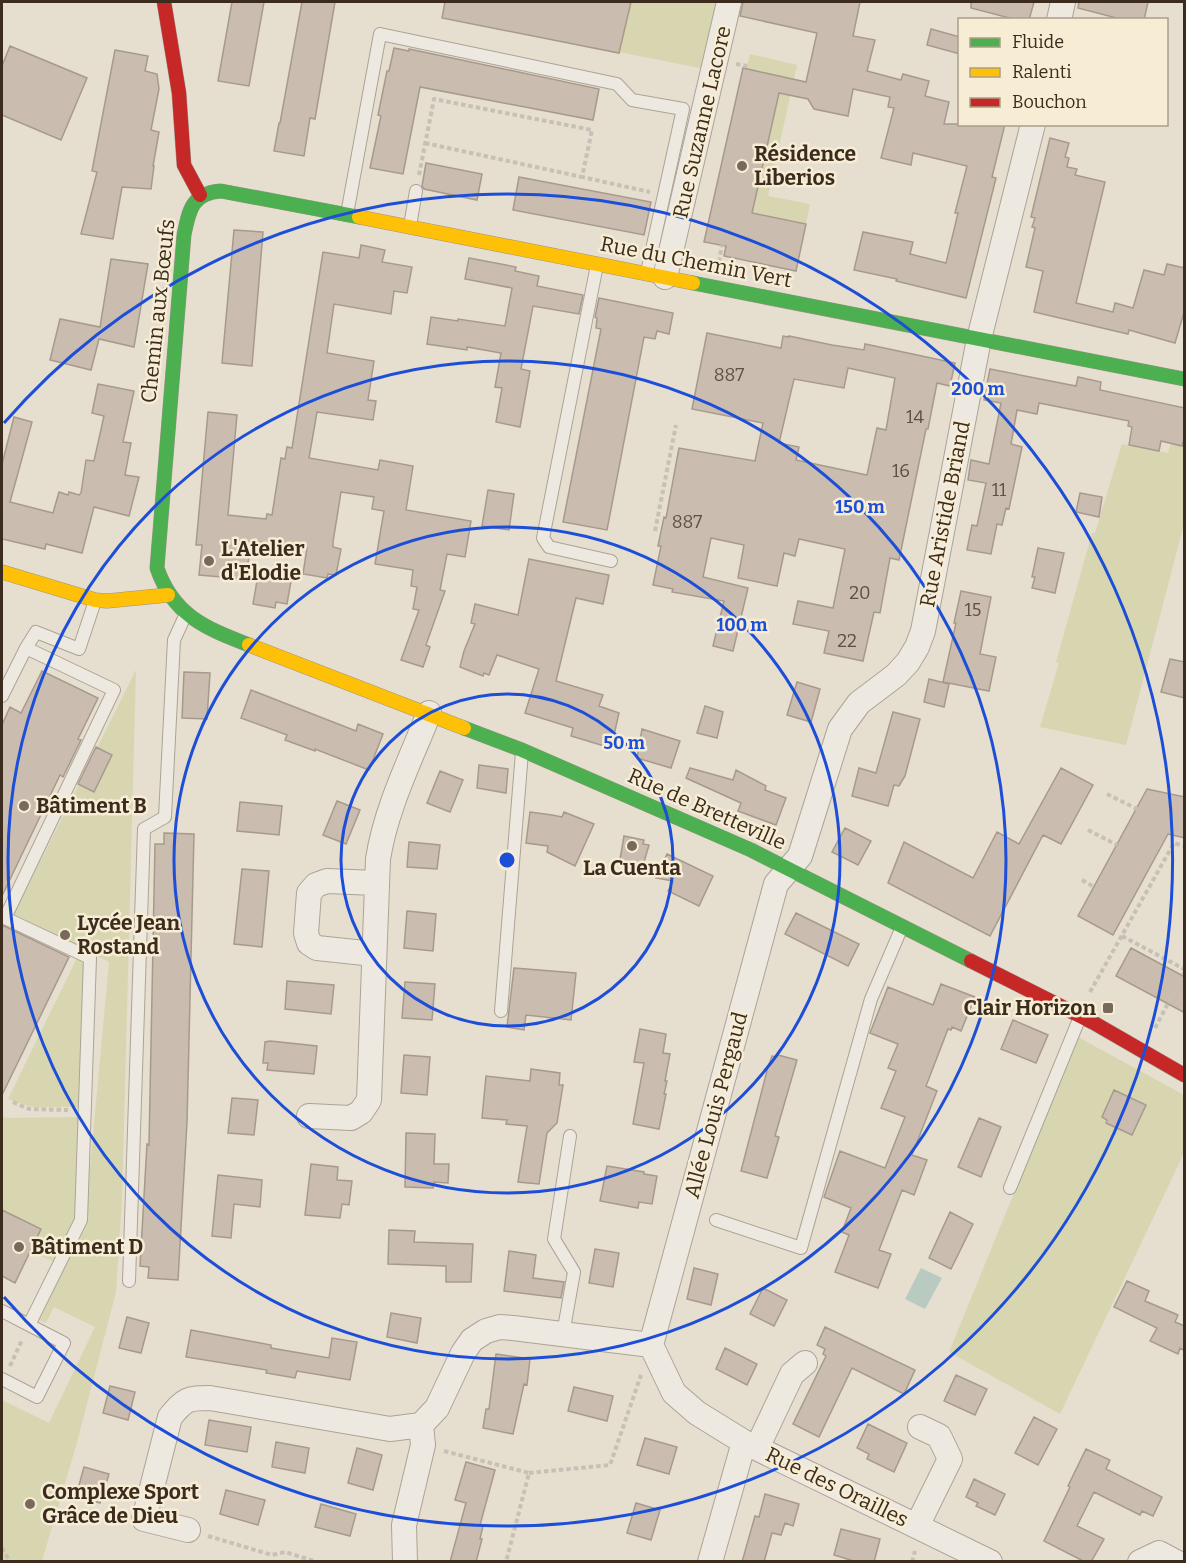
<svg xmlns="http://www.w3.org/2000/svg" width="1186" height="1563" viewBox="0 0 1186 1563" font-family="Bitter,serif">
<rect width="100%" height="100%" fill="#e6dece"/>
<path fill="#d7d6b0" d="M631,2H720L705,69L619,52Z
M750,54L797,65L768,196L810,204L806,224L752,213L746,69Z
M1184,438V524L1126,745L1040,727L1059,663L1056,662L1092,533H1095L1122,444L1168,453L1171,443L1181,446Z
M136,670L122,1199L116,1292L76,1446L42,1561H2V1400L49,1423L95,1327L54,1307L46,1323L39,1320L85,1222L109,962L14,914Z
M77,958L86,963L80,1107H32L8,1099Z
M1078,1037L1184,1095V1153L1060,1414L949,1352Z
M2,1116L6,1118L79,1117L77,1221L55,1262L37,1254L39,1248L33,1245L41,1229L2,1210Z"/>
<path fill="#b9cbc0" d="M921,1268L942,1278L925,1309L905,1299Z"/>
<path fill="#cabcaf" stroke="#a79a8d" stroke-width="1.5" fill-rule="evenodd" d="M232,2H264L249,86L218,81Z
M302,2H335L315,119L310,118L304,156L274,151L279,123H280Z
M445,2H631L619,53L442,18Z
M743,2H860L853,36L875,40L867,71L901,80L903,74L929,81L925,96L949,102L944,124H1005L992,177L996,178L966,298L896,281L897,279L854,270L863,232L913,242L910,254L946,263L958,213H955L967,166L913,153L911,165L881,158L894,108L888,107L890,97L853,89L848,116L814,109L808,99L779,93L752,213L806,224L796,271L724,256L726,246L704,242L743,68L806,82L817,33L740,16Z
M971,2H1034L1029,20H1017L971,8Z
M1079,2H1148L1144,20H1124L1078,8Z
M931,29L960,37V54L927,45Z
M10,46L87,78L61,140L2,115V66Z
M394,48L409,51V49L599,89L593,120L420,87L403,174L370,168L381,116L378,115L387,71H389Z
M115,50L148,56L145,71L157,74L159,89L151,130L159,132L153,166H154L151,189L122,187L113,239L81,234L97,172L92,171Z
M1050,138L1069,143L1065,157L1069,158L1067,167L1077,169L1075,175L1105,182L1076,303L1113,312L1115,303L1133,308L1144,270L1164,275L1167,264L1185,268V309L1175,343L1129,330L1128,334L1034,312L1043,271L1026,267L1035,228L1032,227L1035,218L1031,217Z
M426,163L482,174L477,200L424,189L422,186Z
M519,177L651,202L644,235L513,210Z
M234,230L263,232L252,366L222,363Z
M361,245L385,250L382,262L412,267L407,293L394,291L391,314L334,304L327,353L374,361L368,400L376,401L373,420L317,412L309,458L378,470L380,460L413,466L406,510L471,521L465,557L447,554L440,590L445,591L426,645L430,647L423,667L401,660L419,610L413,609L417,587L411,586L413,570L375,564L384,511L372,509L374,497L341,492L333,542V547L341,549L336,575L328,574L327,578L303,574L307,548L252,541L245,579L199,575L202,545H196L208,412L237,415L228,515L266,519L267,514L272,515L281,458L285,459L287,447L292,448L323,252L359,258Z
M469,258L516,267L515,271L539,276L537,286L583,295L579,314L533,306L521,369L530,371L520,427L496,422L502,388L495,387L501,353L467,347V350L427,344L431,317L458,321V319L505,326L512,288L465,279Z
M111,259L148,264L134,347L99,339L91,370L50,360L60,319L100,327Z
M599,298L673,313L669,334L657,331L655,339L644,337L607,530L563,522L601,329L596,328L597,318L595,317Z
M707,333L781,348L783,336L789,337V336L832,345L864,350L865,344L955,363L950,386L937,383L928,429H926L899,560L890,558L880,613L874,612L863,661L824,653L829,631L793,624L798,601L833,608L845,549L799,539L795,556L784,553L777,586L738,578L744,545L711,538L703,577L748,588L733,651L713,646L724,601L672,592L673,589L653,585L661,546H658L664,517L666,518L679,448L755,461L763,423L692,409ZM848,368L895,378L886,430L877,428L867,475L796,460L799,447L779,443L794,379L844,388Z
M990,369L1076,386L1078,377L1101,382L1100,390L1185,408V435L1182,446L1161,441L1159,451L1129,445L1132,427L1128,426L1129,421L1039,403L1037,414L1017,410L1011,444L1022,447L1009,509L1006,508L1002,525L997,524L991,554L967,550L972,525L977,526L986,483L968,480L971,460L989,464L1001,403L984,400Z
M98,384L134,391L123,442L131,443L125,475L139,477L129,516L94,507L82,553L46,544L45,549L2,539V464L14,417L32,422L10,502L53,513L59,492L68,495L69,492L79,495L81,493L86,460L94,461L104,416L92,413Z
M488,490L514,494L509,530L482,526Z
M1080,493L1102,497L1099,517L1076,512Z
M1038,548L1064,553L1055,593L1032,588L1035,577H1032Z
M529,559L609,575L603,604L576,598L556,681L603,695L599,706L619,713L611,748L571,736L573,728L525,713L539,669L497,655L489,675L484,673L483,676L460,667L464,651L475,624L471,623L475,604L518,615Z
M258,575L291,581L287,604L276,602L275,608L253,604Z
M961,591L991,597L980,654L996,657L989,691L943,682L956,623H954Z
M1170,659L1185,662V698L1161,692Z
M42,671L98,698L78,739L81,740L63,777L60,775L2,896V725L10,707L21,713Z
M184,672L210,673L207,719L182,718Z
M929,679L949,684L944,707L924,702Z
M797,682L820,689L811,722L787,715Z
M251,690L356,731L358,724L383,734L369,770L315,749V751L285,740L287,735L241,718Z
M705,706L723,712L717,738L697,733Z
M893,712L920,719L905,776L899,786L894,785L888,806L852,796L859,768L876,773Z
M642,729L680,741L671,768L637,758Z
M96,747L112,755L94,792L78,784Z
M479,765L508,769L506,793L477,788Z
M690,768L733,780L736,770L766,786L765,790L786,798L776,825L738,811L741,803L686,778Z
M1061,768L1093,785L1061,844L1043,835L990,936L888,883L904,842L973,878L997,832L1019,844Z
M440,771L463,780L450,812L427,803Z
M1147,789L1185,797V838L1168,834L1113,935L1078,916Z
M337,801L360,810L346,844L323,835Z
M240,802L282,806L279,835L237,831Z
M530,812L552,815L562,817L564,812L594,824L575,866L547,852L548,846L526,843Z
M845,828L871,841L858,865L832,852Z
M164,833L194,834L187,1122L178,1280L148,1278L149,1267L140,1266L147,1144L149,1145L155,844H164Z
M624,836L644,840L643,844L649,845L642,869L619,865Z
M409,842L440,845L437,869L407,867Z
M667,854L713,876L699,906L668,891L673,881L656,878Z
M242,869L269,871L262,947L234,944Z
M407,911L436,914L433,951L404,948Z
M796,913L859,944L848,966L785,934Z
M2,925L69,957L2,1095Z
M1131,948L1185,977V1013L1116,976Z
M514,968L576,973L571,1020L526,1015L524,1030L507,1027Z
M287,981L334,985L331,1014L285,1009Z
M405,982L435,984L432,1020L402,1018Z
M941,984L975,997L961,1031L952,1027L951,1030L948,1029L926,1086L937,1091L912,1155L927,1160L914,1195L902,1190L879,1250L891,1254L878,1288L835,1272L849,1235L842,1232L851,1208L824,1197L840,1151L885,1168L905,1117L881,1108L896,1071L888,1068L898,1044L870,1033L888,987L933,1005Z
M1013,1020L1048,1035L1036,1063L1001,1049Z
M640,1029L666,1034L663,1053L670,1054L665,1081H667L664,1094H666L659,1129L633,1124L644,1063L634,1062Z
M270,1041L317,1046L314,1074L267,1070L268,1063H263L265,1042Z
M404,1055L430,1057L427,1095L401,1093Z
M778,1055L797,1060L775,1136L779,1137L767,1178L741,1171L768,1067L772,1056L777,1057Z
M531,1069L560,1073L559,1085H563L557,1123L547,1133L539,1184L518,1182L527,1126L506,1124L507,1120L482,1118L486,1076L530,1081Z
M1114,1090L1146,1105L1132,1135L1106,1123L1107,1120L1102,1117Z
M232,1098L258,1100L254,1135L228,1133Z
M979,1118L1001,1127L981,1177L958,1167Z
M406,1133L435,1134L434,1164H449L448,1183L434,1182L433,1188L405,1187Z
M311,1164L338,1167L337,1180L352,1181L349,1205L342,1204L340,1218L305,1215Z
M607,1166L644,1172V1174L657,1176L652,1204L639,1202L638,1208L600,1201Z
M218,1175L262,1180L260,1207L234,1204L231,1238L212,1236Z
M2,1210L41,1229L15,1283L2,1276Z
M950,1212L973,1224L951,1269L929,1258Z
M389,1230L415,1231L414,1242L473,1244L471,1282H446V1266L388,1264Z
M595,1249L619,1253L613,1287L589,1283Z
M509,1251L536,1255L533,1278L564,1282L561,1298L504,1291Z
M694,1268L718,1274L711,1305L687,1299Z
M1127,1281L1149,1291L1145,1301L1178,1315L1175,1322L1185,1326V1351L1180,1348L1178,1354L1150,1341L1157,1328L1114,1307Z
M763,1288L787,1300L774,1326L750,1314Z
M391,1313L421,1318L417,1343L387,1337Z
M127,1317L149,1323L141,1353L119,1348Z
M825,1327L915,1370L904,1394L852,1368L819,1437L793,1424L826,1356L823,1354L825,1349L817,1345Z
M191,1330L271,1345V1348L329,1358L332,1338L357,1342L350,1380L297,1371L295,1378L266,1373L267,1370L186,1357Z
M725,1348L757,1364L747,1385L716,1369Z
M496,1354L530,1359L527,1385L524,1384L513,1434L483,1428L486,1409H489Z
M956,1375L987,1389L975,1415L944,1401Z
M110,1386L135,1392L128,1420L103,1413Z
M574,1387L613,1396L607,1421L568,1411Z
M1034,1417L1057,1429L1038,1465L1015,1453Z
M209,1420L251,1427L247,1452L205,1445Z
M868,1424L907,1443L894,1472L867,1459L869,1454L857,1448Z
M645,1438L677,1447L669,1474L637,1465Z
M276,1442L309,1448L305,1473L272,1467Z
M357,1448L382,1455L373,1490L348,1483Z
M1086,1449L1110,1460L1106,1469L1162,1497L1153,1516L1142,1511L1140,1515L1094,1492L1077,1526L1104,1539L1091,1562H1085L1044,1541L1070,1487L1068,1486Z
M466,1462L495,1470L480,1525L483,1526L480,1539H482L476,1562H450L466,1503L455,1500Z
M84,1467L109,1474L100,1503L76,1496Z
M974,1479L1005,1494L995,1515L976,1506L978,1503L966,1497Z
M226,1490L265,1500L258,1525L220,1514Z
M765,1494L799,1504L793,1526L785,1523L781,1535L772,1533L764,1562H742L755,1516L759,1517Z
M636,1503L660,1510L651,1540L627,1533Z
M321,1504L356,1514L350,1536L315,1527Z
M841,1529L880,1539L874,1562H857L834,1555Z"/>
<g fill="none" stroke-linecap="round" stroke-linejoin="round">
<defs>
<path id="lane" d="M347,214L380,34L617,84L632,100L683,109L647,272
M410,226L416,191
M597,265L543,538L549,547L611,561
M26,648L36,632L79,649L95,601
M2,696L26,648L114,690L5,918L90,958L81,1220L29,1325L64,1343L37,1397L2,1379
M501,1011L522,752
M1010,1188L1080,1017
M716,1220L801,1248L871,999L902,927
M129,1281L144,829L165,817L174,640L185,616
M2,1311L29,1325
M563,1334L574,1272L554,1239L570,1136"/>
<path id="street" d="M1059,20L1063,2
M665,277L729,2
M374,954L317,948L309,943L306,933L309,893L316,885L327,881L376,883
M309,1116L351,1118L361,1112L369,1100L378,859C386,808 410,761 429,713
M651,1345L776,884L800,856L840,729L859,703L896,675L908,662L917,647L923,631L979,339L1033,124
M651,1345L674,1393L697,1413L744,1442L990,1562
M757,1448L792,1374L805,1363
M917,1526L950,1459L939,1436L920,1427
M188,1530L144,1519L170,1417C185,1399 187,1398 210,1398L390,1429L421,1425L437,1408L463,1353L472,1340L486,1331L500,1327L513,1328L651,1345
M405,1562L404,1525L423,1445L421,1425
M710,1562L744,1442
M1140,1562L1159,1553L1176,1562"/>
<path id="fast" d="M693,283L1184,379
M249,645C205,628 173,615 157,568L184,235C189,210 192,193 221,191L359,217
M464,728L522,750L751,850L971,961"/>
<path id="slow" d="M359,217L693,283
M2,572L95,600L107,601L168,595
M249,645L464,728"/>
<path id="jam" d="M164,2L179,93L184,165L200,195
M971,961L1094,1023L1184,1075"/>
</defs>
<use href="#lane" stroke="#aba397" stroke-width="14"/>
<use href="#street" stroke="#aba397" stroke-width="26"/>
<use href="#fast" stroke="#9b9386" stroke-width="15"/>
<use href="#slow" stroke="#9b9386" stroke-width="15"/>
<use href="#jam" stroke="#9b9386" stroke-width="15"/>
<path stroke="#c7c0b6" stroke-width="4" stroke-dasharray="4.5 3" stroke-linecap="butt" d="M736,64L747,66
M425,143L582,177
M419,175L434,99L592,130L582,177L650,192
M719,262L722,245
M655,531L676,425
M1107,794L1137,809
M1088,830L1117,845
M1082,880L1094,887
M1122,936L1184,969
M1090,992L1174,843L1184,846
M1155,1028L1184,973
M13,1102L29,1109L68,1110
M10,1366L22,1340
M444,1451L529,1473L506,1562
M529,1473L610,1465L641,1375
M208,1536L272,1555L285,1552L317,1562
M2,1548L10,1562
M912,1562L915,1551"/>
<use href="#lane" stroke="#eee9e0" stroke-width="12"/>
<use href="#street" stroke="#eee9e0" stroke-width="24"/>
<use href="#fast" stroke="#4caf50" stroke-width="14"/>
<use href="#slow" stroke="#ffc107" stroke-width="14"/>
<use href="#jam" stroke="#c62828" stroke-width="14"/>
</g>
<g fill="none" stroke="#1d4ed8" stroke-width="3">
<circle cx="507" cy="860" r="166"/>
<circle cx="507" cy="860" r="333"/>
<circle cx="507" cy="860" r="499"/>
<path d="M4 423A666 666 0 1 1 4 1297"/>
</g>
<g fill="#776a5c" stroke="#f7ecd4" stroke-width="2">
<circle cx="742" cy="166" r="6"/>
<circle cx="209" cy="561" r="6"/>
<circle cx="24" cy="806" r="6"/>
<circle cx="632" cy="846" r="6"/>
<circle cx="65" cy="935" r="6"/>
<rect x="1102" y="1002" width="12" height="12" rx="3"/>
<circle cx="19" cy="1247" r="6"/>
<circle cx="30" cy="1504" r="6"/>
</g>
<g text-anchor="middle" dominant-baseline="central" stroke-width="5" stroke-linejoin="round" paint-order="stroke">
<g font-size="18" fill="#5f5042">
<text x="729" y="375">887</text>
<text x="915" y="417">14</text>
<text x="901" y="471">16</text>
<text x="999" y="490">11</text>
<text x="687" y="522">887</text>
<text x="860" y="593">20</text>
<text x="973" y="610">15</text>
<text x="847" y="641">22</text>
</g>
<g font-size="21" fill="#3b2c1e" stroke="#f7ecd4">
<text transform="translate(702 122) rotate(-77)">Rue Suzanne Lacore</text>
<text transform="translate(696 262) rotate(11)">Rue du Chemin Vert</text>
<text transform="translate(158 311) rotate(-84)">Chemin aux Bœufs</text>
<text transform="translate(945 514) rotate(-79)">Rue Aristide Briand</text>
<text transform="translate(707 809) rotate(24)">Rue de Bretteville</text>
<text transform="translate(716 1105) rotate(-75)">Allée Louis Pergaud</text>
<text transform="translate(837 1487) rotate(26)">Rue des Orailles</text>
</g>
<g font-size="21" font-weight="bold" fill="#3b2c1e" stroke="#f7ecd4" text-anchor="start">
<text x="754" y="154">Résidence<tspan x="754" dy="24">Liberios</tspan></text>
<text x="221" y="549">L'Atelier<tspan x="221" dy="24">d'Elodie</tspan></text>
<text x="36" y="806">Bâtiment B</text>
<text x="632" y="868" text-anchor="middle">La Cuenta</text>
<text x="77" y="923">Lycée Jean<tspan x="77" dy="24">Rostand</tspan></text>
<text x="1096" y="1008" text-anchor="end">Clair Horizon</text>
<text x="31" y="1247">Bâtiment D</text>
<text x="42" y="1492">Complexe Sport<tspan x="42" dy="24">Grâce de Dieu</tspan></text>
</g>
</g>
<circle cx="507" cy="860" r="9" fill="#1d4ed8" stroke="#f7ecd4" stroke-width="3"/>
<g font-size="18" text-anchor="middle" font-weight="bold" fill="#1d4ed8" stroke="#f7ecd4" stroke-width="5" stroke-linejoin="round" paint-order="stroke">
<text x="978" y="395">200 m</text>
<text x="860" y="513">150 m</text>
<text x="742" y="631">100 m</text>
<text x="624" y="749">50 m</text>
</g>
<rect width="1186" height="1563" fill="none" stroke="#3b2c1e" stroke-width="6"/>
<rect x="958" y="18" width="210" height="108" fill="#f7ecd4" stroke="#ac9f8b" stroke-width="1.5"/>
<rect x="970" y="38" width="30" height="9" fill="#4caf50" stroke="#ac9f8b" stroke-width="1.5"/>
<text x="1012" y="48" font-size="18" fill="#3b2c1e">Fluide</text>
<rect x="970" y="68" width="30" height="9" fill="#ffc107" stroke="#ac9f8b" stroke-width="1.5"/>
<text x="1012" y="78" font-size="18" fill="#3b2c1e">Ralenti</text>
<rect x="970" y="98" width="30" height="9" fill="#c62828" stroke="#ac9f8b" stroke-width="1.5"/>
<text x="1012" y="108" font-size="18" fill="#3b2c1e">Bouchon</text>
</svg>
